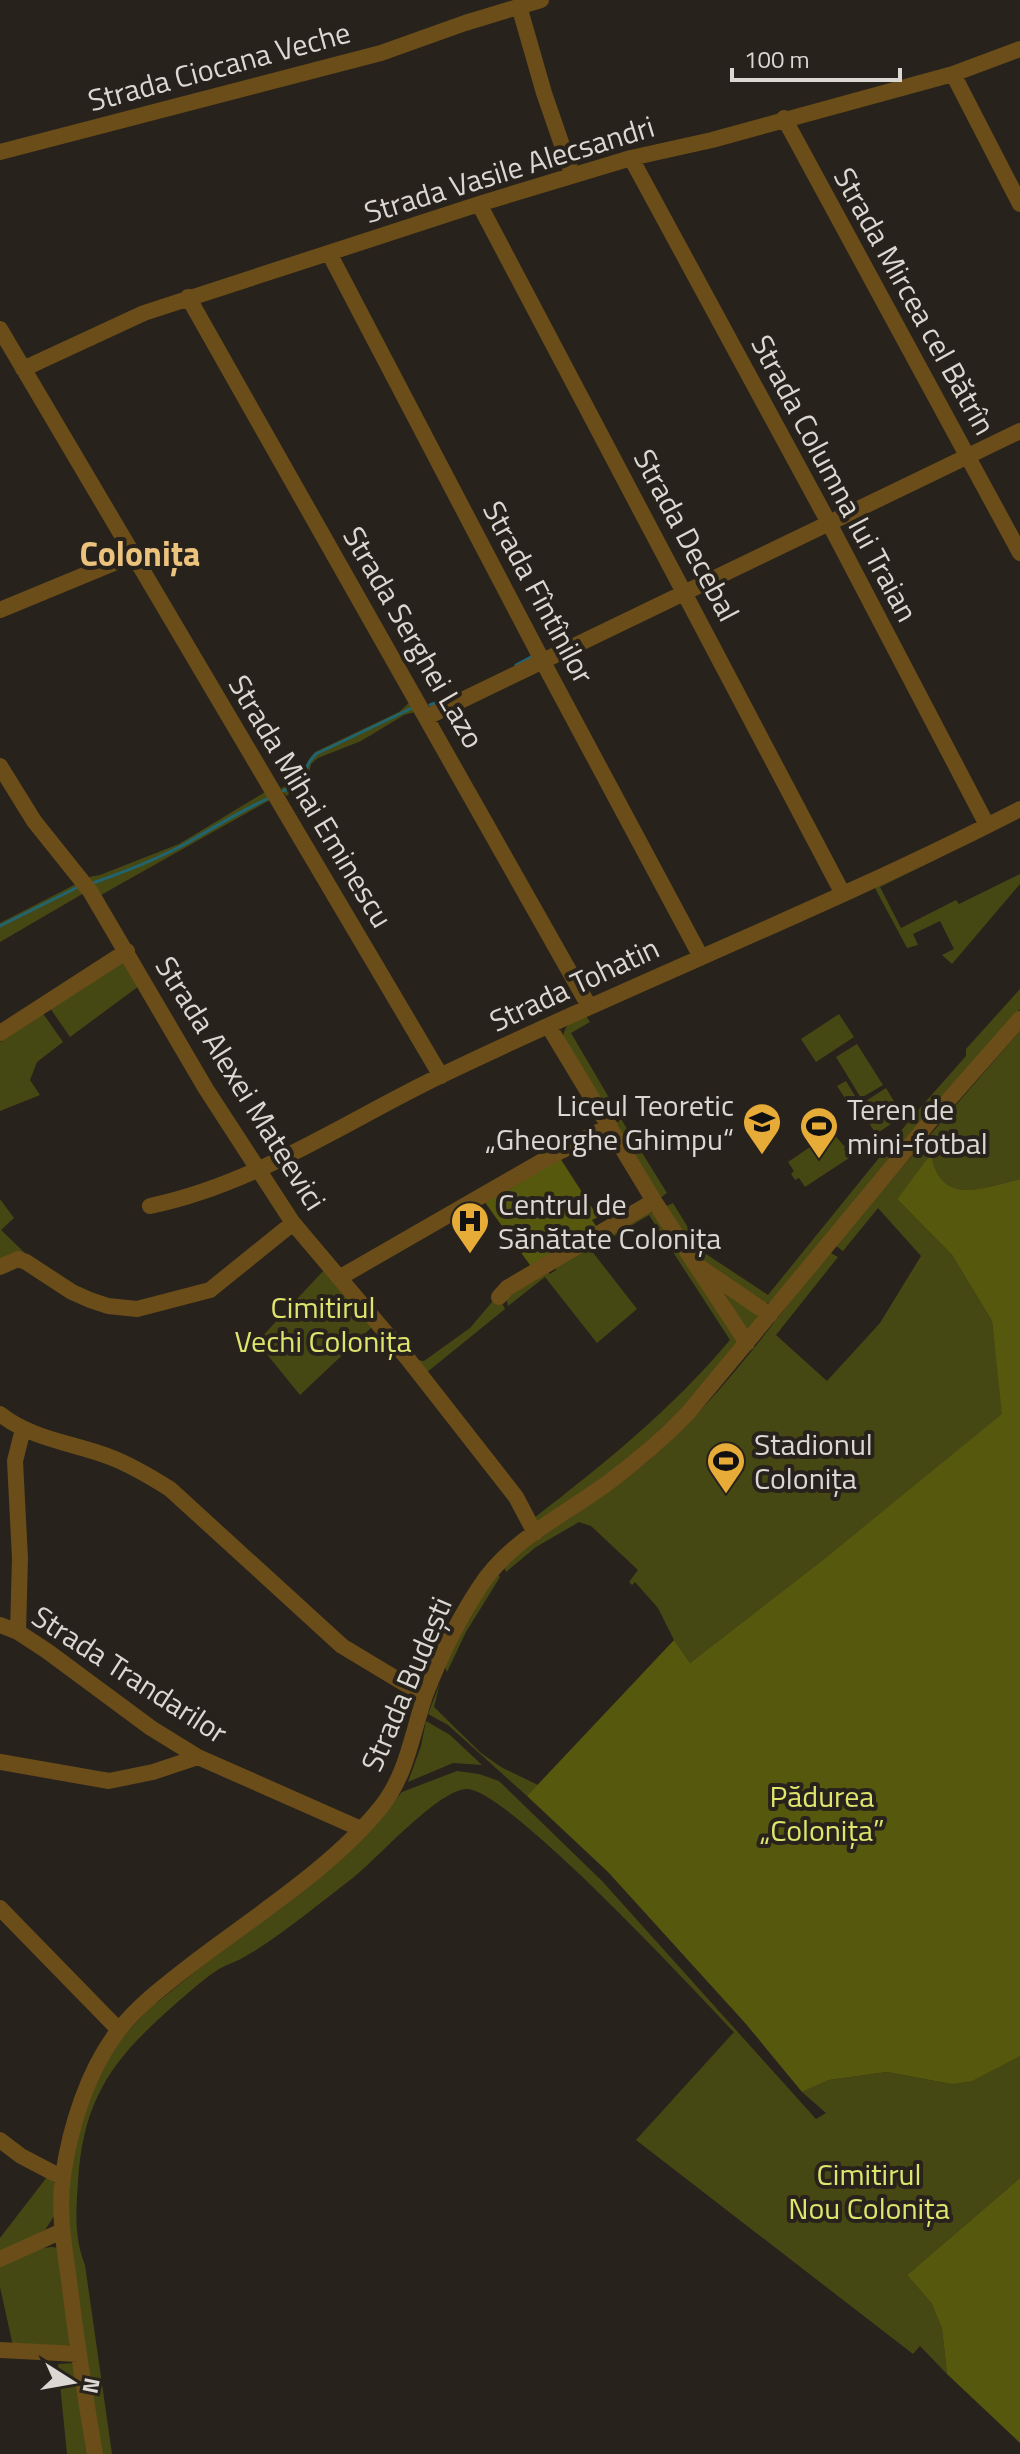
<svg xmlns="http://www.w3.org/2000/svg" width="1020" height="2454" viewBox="0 0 1020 2454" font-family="'Titillium Web',sans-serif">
<rect width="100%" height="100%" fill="#28221c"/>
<path fill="#464814" d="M409,703L415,712L404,715L361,741L318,758L311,764L307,782L286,796L281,788C309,778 298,771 315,752L399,712Z
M265,792L270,800L101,895L89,877L100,875L179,844Z
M936,857L937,859L880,887L901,928L956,900L959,904L1020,874V884L952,964L942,955L954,949L940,921L913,934L918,945L907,948L875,888Z
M76,884L84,893L0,942V923Z
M118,961L125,962L139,986L70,1037L50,1008Z
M1020,989V1009L926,1114L773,1302L762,1304L696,1257L665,1207L673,1203L703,1252L768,1295L913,1116L966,1056V1049Z
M42,1012L63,1042L37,1062L30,1080L40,1095L0,1111V1042Z
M585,1014L590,1022L571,1033L618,1113L608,1116L563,1041C563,1024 572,1021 585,1014Z
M839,1014L854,1037L816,1062L801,1039Z
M1020,1031V1179C985,1188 940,1207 931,1155L897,1199L952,1255L992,1321L1003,1414L824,1559L690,1663L674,1640L658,1608L635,1582L632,1585L629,1582L638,1570L591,1526L579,1522L536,1547L506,1572L504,1566C550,1527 603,1499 648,1461C718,1401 772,1324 829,1252L838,1257L776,1335L827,1381L880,1323L921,1256L878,1208L843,1251L835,1245Z
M857,1044L883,1085L861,1098L836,1057Z
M846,1081L858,1101L850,1106L837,1086Z
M886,1088L903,1116L876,1134L858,1106Z
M621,1119L667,1193L659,1199L616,1124Z
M832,1132L845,1147L844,1149L849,1158L805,1187L799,1178L795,1180L791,1174L794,1171L788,1162Z
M0,1199L14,1218L1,1230L27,1255L0,1259Z
M650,1212L656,1215L736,1337L739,1346L692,1400L621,1465L537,1524L534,1518C604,1464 673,1408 730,1340L649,1215L591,1250L637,1309L597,1343L545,1277L508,1306L506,1296L546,1270L550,1274L556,1270L555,1267L582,1249L585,1253L588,1251L587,1245Z
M325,1269L373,1326L300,1395L257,1342Z
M722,1289L759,1316L749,1329H745Z
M498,1295L505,1309L426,1373L417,1360L424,1361L470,1328Z
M497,1574L500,1577L466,1632L447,1672L445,1667L460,1631Z
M440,1683L434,1707L481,1753L501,1767L538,1785L527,1796L448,1725L428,1714Z
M426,1721L450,1735L482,1765L453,1763L408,1782L421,1746Z
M457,1771L479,1774L499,1781L602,1881L816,2119L826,2113L802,2092L829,2080L887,2072L951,2084L1020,2056V2178L907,2275L932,2304L942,2329L947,2374L920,2346L913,2354L636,2140L734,2032C696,1992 509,1790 467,1789C439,1789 378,1858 354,1877C321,1902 282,1935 246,1956C238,1961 228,1964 219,1969C202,1980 187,1994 172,2007C112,2060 83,2099 78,2182C76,2211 74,2238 85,2265L112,2454H101L69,2238V2177L81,2125L99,2075L117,2043L149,2009L369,1831L402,1792Z
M47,2177L57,2185L56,2213L45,2230L0,2253V2238Z
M52,2247L59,2248L73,2341L66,2348L13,2346L0,2287V2265L34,2249Z
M75,2363L89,2454H67L58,2364Z"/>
<path fill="#56580e" d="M931,1154C940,1207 983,1188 1020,1179V2056L972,2081L951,2084L887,2072L829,2080L802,2092L746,2024L608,1872L527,1796L674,1640L690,1663L824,1559L1002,1414L992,1321L952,1255L897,1199Z
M560,1158L598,1217L592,1220L598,1229L536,1266L530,1265L484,1201Z
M1020,2178V2443L947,2374L942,2329L932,2304L907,2275Z"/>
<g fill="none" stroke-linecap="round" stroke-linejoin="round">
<path stroke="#216470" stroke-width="3" d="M516,665L531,657
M430,705L448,698
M283,791C310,782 300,768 316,754L412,708
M93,883C124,872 156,860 185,844C212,829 238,812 267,799
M0,926L78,887"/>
<path stroke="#6a4d18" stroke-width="16" d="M519,6L544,93L572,174
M953,74L1020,204
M784,118L1020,553
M0,152L381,53L465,23L541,0
M631,158L829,523L987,825
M479,204L843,894
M329,253L542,660L701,957
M188,297L589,1006
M0,329L441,1076
M23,369L144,313L479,204L631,158L712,140L953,74L1020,49
M0,610L133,555
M427,717L1020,431
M0,766L34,821L90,891L206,1089L293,1223L408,1359L516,1497L535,1533
M549,1027L654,1201L747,1343
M0,1033L127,951
M150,1206C256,1184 346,1121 442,1075C633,983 831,906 1020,809
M0,1267L18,1259L26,1262L72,1292L90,1300L108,1306L137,1309L210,1290L293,1223
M701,1268L770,1315
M339,1278L551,1156L610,1126
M499,1297L507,1288L654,1201
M0,1414C31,1439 73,1443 110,1457C131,1465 151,1477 170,1489L342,1646L425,1696
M0,1625L18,1632L47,1651L151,1728L198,1757L361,1829
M18,1632L20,1558L15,1461L23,1429
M0,1762L109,1781L153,1772L198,1757
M0,1908L119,2030
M0,2140L21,2156L63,2178
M0,2259L62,2231
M0,2350L78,2354
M95,2454C85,2396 76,2338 69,2280C64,2246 58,2210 63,2176C70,2127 88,2070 118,2031C139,2004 169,1982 196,1961C255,1916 334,1866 381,1807C408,1773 412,1732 426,1693C440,1657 458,1620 479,1588C509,1540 565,1515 609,1482C637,1461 664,1438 688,1413L931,1120L1020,1019"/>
</g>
<defs>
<symbol id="school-pin" viewBox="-11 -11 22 30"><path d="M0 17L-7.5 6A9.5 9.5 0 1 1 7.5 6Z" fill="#e7ac37" stroke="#28221c"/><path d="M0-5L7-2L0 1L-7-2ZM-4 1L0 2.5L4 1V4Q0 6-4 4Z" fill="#111"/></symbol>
<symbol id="stadium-pin" viewBox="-11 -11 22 30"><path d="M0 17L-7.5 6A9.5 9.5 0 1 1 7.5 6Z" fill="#e7ac37" stroke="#28221c"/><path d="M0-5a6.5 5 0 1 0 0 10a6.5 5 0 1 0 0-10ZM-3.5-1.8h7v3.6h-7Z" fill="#111"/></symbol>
<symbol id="hospital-pin" viewBox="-11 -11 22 30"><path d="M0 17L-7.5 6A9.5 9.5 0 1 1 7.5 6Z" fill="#e7ac37" stroke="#28221c"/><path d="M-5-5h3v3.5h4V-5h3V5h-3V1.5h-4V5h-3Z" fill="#111"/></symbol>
</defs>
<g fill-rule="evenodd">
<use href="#school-pin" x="740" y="1100" width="44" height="60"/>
<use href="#stadium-pin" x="797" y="1104" width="44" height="60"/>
<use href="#hospital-pin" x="448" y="1199" width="44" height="60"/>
<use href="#stadium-pin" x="704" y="1439" width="44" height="60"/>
</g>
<g text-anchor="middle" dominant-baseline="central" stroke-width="8" stroke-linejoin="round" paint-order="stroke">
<g font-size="30" fill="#dbd7d3" stroke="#28221c">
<text transform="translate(219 66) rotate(-15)">Strada Ciocana Veche</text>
<text transform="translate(509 169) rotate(-17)">Strada Vasile Alecsandri</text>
<text transform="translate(915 301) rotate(61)">Strada Mircea cel Bătrîn</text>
<text transform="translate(835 478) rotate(62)">Strada Columna lui Traian</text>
<text transform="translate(687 535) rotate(62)">Strada Decebal</text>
<text transform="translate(539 592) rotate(62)">Strada Fîntînilor</text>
<text transform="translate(414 637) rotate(60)">Strada Serghei Lazo</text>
<text transform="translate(311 801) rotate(59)">Strada Mihai Eminescu</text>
<text transform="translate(574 984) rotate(-25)">Strada Tohatin</text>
<text transform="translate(241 1083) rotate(58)">Strada Alexei Mateevici</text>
<text transform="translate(130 1674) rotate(33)">Strada Trandarilor</text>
<text transform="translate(406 1684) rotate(-67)">Strada Budești</text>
</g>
<g font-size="30" fill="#dbd7d3" stroke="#28221c" text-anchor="start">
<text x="734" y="1105" text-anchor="end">Liceul Teoretic<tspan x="734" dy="34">„Gheorghe Ghimpu“</tspan></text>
<text x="847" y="1109">Teren de<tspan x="847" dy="34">mini-fotbal</tspan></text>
<text x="498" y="1204">Centrul de<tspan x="498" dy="34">Sănătate Colonița</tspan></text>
<text x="754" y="1444">Stadionul<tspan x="754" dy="34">Colonița</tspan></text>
</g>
<g font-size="30" fill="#dee46c" stroke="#28221c">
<text x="323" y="1307">Cimitirul<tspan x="323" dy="34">Vechi Colonița</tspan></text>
<text x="822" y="1796">Pădurea<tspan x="822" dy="34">„Colonița”</tspan></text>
<text x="869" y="2174">Cimitirul<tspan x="869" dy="34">Nou Colonița</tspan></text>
</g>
<g font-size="34" font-weight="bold" fill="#ecc37d" stroke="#28221c">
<text x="140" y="553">Colonița</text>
</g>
</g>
<g transform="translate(72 2382) rotate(101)" stroke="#28221c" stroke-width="6" paint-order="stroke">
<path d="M0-6L14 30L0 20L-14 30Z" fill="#dbd7d3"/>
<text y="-12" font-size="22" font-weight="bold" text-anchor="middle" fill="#dbd7d3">N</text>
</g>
<path d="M732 68v12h168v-12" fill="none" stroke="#dbd7d3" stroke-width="4"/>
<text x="744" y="68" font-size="24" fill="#dbd7d3" stroke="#28221c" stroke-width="6" paint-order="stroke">100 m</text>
</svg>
